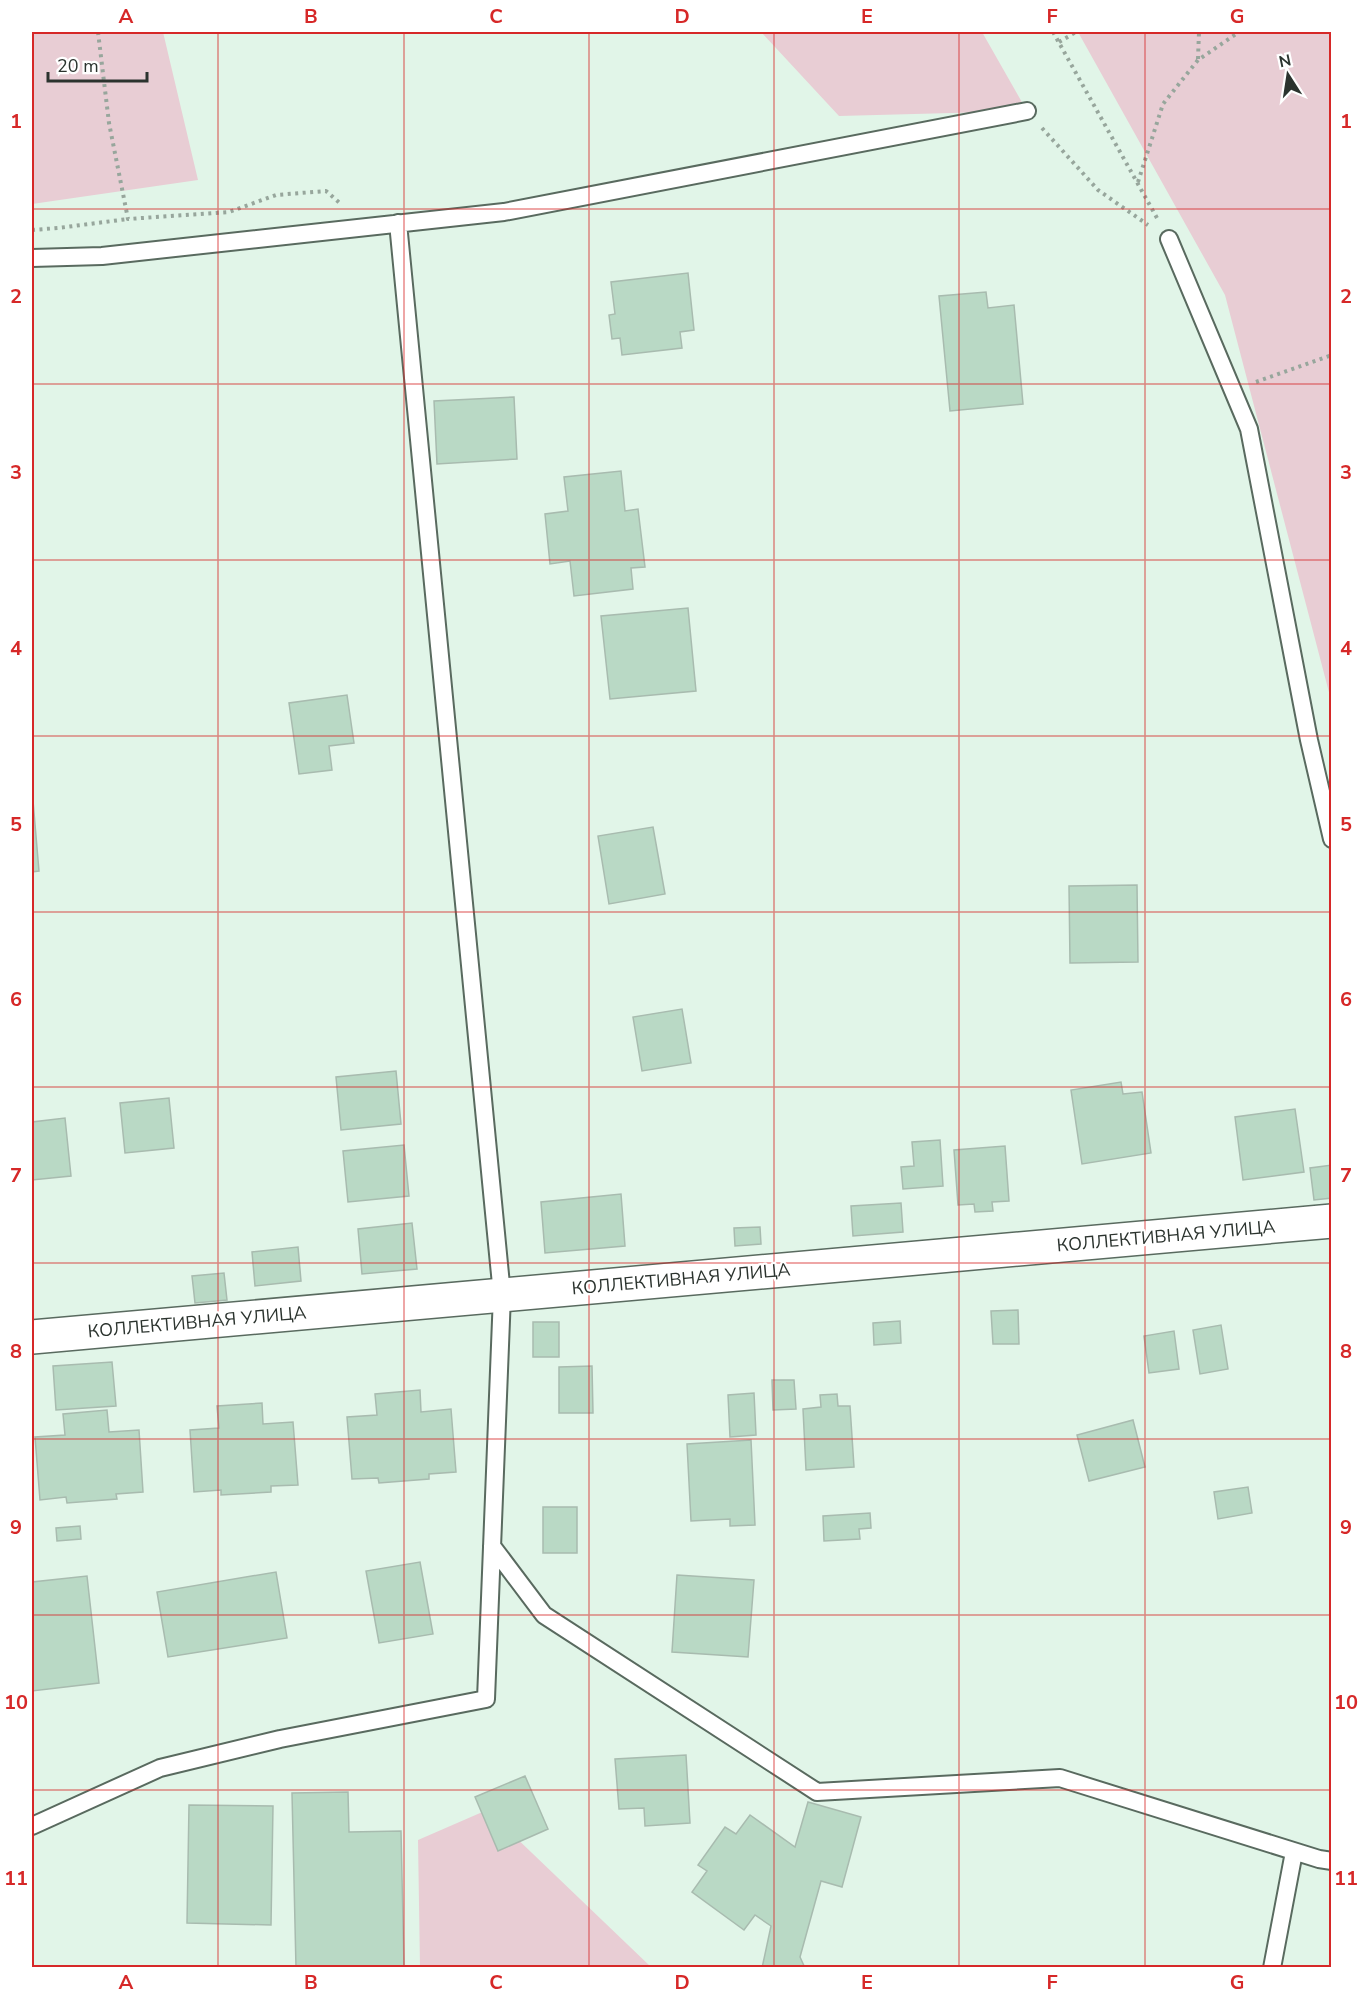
<svg xmlns="http://www.w3.org/2000/svg" width="1363" height="1999" viewBox="0 0 1363 1999" font-family="'Nunito Sans',sans-serif">
<rect width="100%" height="100%" fill="#e1f5e8"/>
<path fill="#e8cdd4" d="M32,32H163L198,180L32,204Z
M761,32H982L1027,111L839,116Z
M1078,32H1331V700L1225,295Z
M487,1810L651,1967H420L418,1840Z"/>
<path fill="#b9d9c5" stroke="#a8bbaf" stroke-width="1.5" d="M688,273L694,330L680,332L682,348L622,355L620,338L612,339L609,315L615,314L611,282Z
M986,292L988,308L1014,305L1023,404L950,411L939,296Z
M514,397L517,459L437,464L434,401Z
M621,471L625,511L638,509L645,567L631,568L633,589L574,596L570,561L550,564L545,514L568,511L564,477Z
M688,608L696,691L610,699L601,616Z
M347,695L354,743L329,746L332,770L299,774L289,703Z
M32,789L39,871L32,872Z
M653,827L665,894L609,904L598,836Z
M1137,885L1138,962L1070,963L1069,886Z
M682,1009L691,1063L642,1071L633,1017Z
M396,1071L401,1124L341,1130L336,1077Z
M1121,1082L1123,1094L1142,1092L1151,1153L1082,1164L1071,1090Z
M169,1098L174,1148L125,1153L120,1103Z
M1295,1109L1304,1172L1243,1180L1235,1117Z
M65,1118L71,1176L32,1180V1122Z
M940,1140L943,1186L903,1189L901,1167L914,1166L912,1142Z
M404,1145L409,1196L348,1202L343,1151Z
M1005,1146L1009,1201L992,1202L993,1211L975,1212L974,1204L958,1205L954,1150Z
M1332,1165V1198L1314,1200L1310,1168Z
M621,1194L625,1246L545,1253L541,1202Z
M901,1203L903,1232L853,1236L851,1206Z
M412,1223L417,1269L362,1274L358,1229Z
M760,1227L761,1244L735,1246L734,1228Z
M298,1247L301,1281L255,1286L252,1252Z
M224,1273L227,1300L195,1303L192,1276Z
M1018,1310L1019,1344H993L991,1311Z
M900,1321L901,1343L874,1345L873,1323Z
M533,1322H559V1357H533Z
M1221,1325L1228,1369L1200,1374L1193,1330Z
M1174,1331L1179,1369L1149,1373L1144,1336Z
M112,1362L116,1406L56,1410L53,1366Z
M592,1366L593,1413H559V1367Z
M772,1380H794L796,1409L773,1410Z
M420,1390L421,1412L451,1409L456,1472L429,1474V1479L379,1483L378,1478L352,1479L347,1417L377,1415L375,1394Z
M754,1393L756,1435L730,1437L728,1395Z
M837,1394L838,1406H850L854,1467L806,1470L803,1409L821,1407L820,1395Z
M262,1403L263,1424L293,1422L298,1485L271,1486V1492L221,1495V1490L194,1492L190,1430L219,1428L217,1406Z
M107,1410L109,1432L139,1430L143,1492L116,1494L117,1499L67,1503L66,1497L40,1500L35,1437L65,1435L63,1414Z
M1133,1420L1145,1467L1089,1481L1077,1435Z
M751,1440L755,1525L730,1526V1519L691,1521L687,1444Z
M1248,1487L1252,1513L1218,1519L1214,1492Z
M543,1507H577V1553H543Z
M870,1513L871,1528L859,1529L860,1539L824,1541L823,1516Z
M80,1526L81,1539L57,1541L56,1528Z
M420,1562L433,1634L379,1643L366,1571Z
M276,1572L287,1638L168,1657L157,1592Z
M677,1575L754,1580L748,1657L672,1652Z
M87,1576L99,1683L32,1691V1582Z
M686,1755L690,1823L645,1826L644,1808L619,1809L615,1759Z
M525,1776L548,1829L498,1851L475,1797Z
M348,1792L349,1832L401,1831L404,1968H296L292,1793Z
M808,1802L861,1817L842,1887L821,1881L800,1957L805,1968H762L771,1926L755,1915L744,1930L692,1892L707,1871L698,1865L725,1827L736,1834L750,1815L795,1847Z
M189,1805L273,1806L271,1925L187,1923Z"/>
<g fill="none" stroke-linecap="round" stroke-linejoin="round">
<defs>
<path id="lane" d="M1169,239L1249,429L1309,740L1332,839
M32,258L102,256L504,212L1027,111
M492,1546L544,1615L817,1792L1060,1778L1319,1859L1332,1861
M32,1826L160,1768L280,1739L486,1699L502,1295L398,223
M1272,1968L1294,1852"/>
<path id="street" d="M32,1337L1332,1221"/>
</defs>
<use href="#lane" stroke="#596a5f" stroke-width="20"/>
<use href="#street" stroke="#596a5f" stroke-width="36"/>
<path stroke="#97a69c" stroke-width="4" stroke-dasharray="3 4.5" stroke-linecap="butt" d="M98,32L109,123L128,219L229,212L276,195L326,191L342,205
M1053,32L1157,218
M1059,42L1076,32
M1198,59L1199,32
M1042,128L1098,190L1148,225
M1138,182L1163,104L1198,60L1239,32
M32,230L58,228L128,219
M1256,382L1332,355"/>
<use href="#lane" stroke="#fff" stroke-width="16"/>
<use href="#street" stroke="#fff" stroke-width="33"/>
</g>
<path fill="none" stroke="#d62828" stroke-width="1.5" stroke-opacity="0.55" d="M218,32V1968M404,32V1968M589,32V1968M774,32V1968M959,32V1968M1145,32V1968M32,209H1332M32,384H1332M32,560H1332M32,736H1332M32,912H1332M32,1087H1332M32,1263H1332M32,1439H1332M32,1615H1332M32,1790H1332"/>
<g text-anchor="middle" dominant-baseline="central" stroke-width="4.5" stroke-linejoin="round" paint-order="stroke">
<g font-size="18" fill="#2b332e" stroke="#fff">
<text transform="translate(1166 1236) rotate(-5)">КОЛЛЕКТИВНАЯ УЛИЦА</text>
<text transform="translate(681 1279) rotate(-5)">КОЛЛЕКТИВНАЯ УЛИЦА</text>
<text transform="translate(197 1322) rotate(-5)">КОЛЛЕКТИВНАЯ УЛИЦА</text>
</g>
</g>
<rect width="1363" height="1999" fill="none" stroke="#ffffff" stroke-width="66"/>
<g transform="translate(1288 75) rotate(348)" stroke="#ffffff" stroke-width="4.5" paint-order="stroke">
<path d="M0-4.5L10 22L0 15L-10 22Z" fill="#2b332e"/>
<text y="-9" font-size="16" font-weight="bold" text-anchor="middle" fill="#2b332e">N</text>
</g>
<path d="M48 72v9h99v-9" fill="none" stroke="#2b332e" stroke-width="3"/>
<text x="57" y="72" font-size="18" fill="#2b332e" stroke="#ffffff" stroke-width="4.5" paint-order="stroke">20 m</text>
<rect x="33" y="33" width="1297" height="1933" fill="none" stroke="#d62828" stroke-width="2"/>
<g font-size="20" text-anchor="middle" font-weight="bold" fill="#d62828">
<text x="126" y="23">A</text>
<text x="311" y="23">B</text>
<text x="496" y="23">C</text>
<text x="682" y="23">D</text>
<text x="867" y="23">E</text>
<text x="1052" y="23">F</text>
<text x="1237" y="23">G</text>
<text x="16" y="128">1</text>
<text x="1346" y="128">1</text>
<text x="16" y="303">2</text>
<text x="1346" y="303">2</text>
<text x="16" y="479">3</text>
<text x="1346" y="479">3</text>
<text x="16" y="655">4</text>
<text x="1346" y="655">4</text>
<text x="16" y="831">5</text>
<text x="1346" y="831">5</text>
<text x="16" y="1006">6</text>
<text x="1346" y="1006">6</text>
<text x="16" y="1182">7</text>
<text x="1346" y="1182">7</text>
<text x="16" y="1358">8</text>
<text x="1346" y="1358">8</text>
<text x="16" y="1534">9</text>
<text x="1346" y="1534">9</text>
<text x="16" y="1709">10</text>
<text x="1346" y="1709">10</text>
<text x="16" y="1885">11</text>
<text x="1346" y="1885">11</text>
<text x="126" y="1989">A</text>
<text x="311" y="1989">B</text>
<text x="496" y="1989">C</text>
<text x="682" y="1989">D</text>
<text x="867" y="1989">E</text>
<text x="1052" y="1989">F</text>
<text x="1237" y="1989">G</text>
</g>
</svg>
